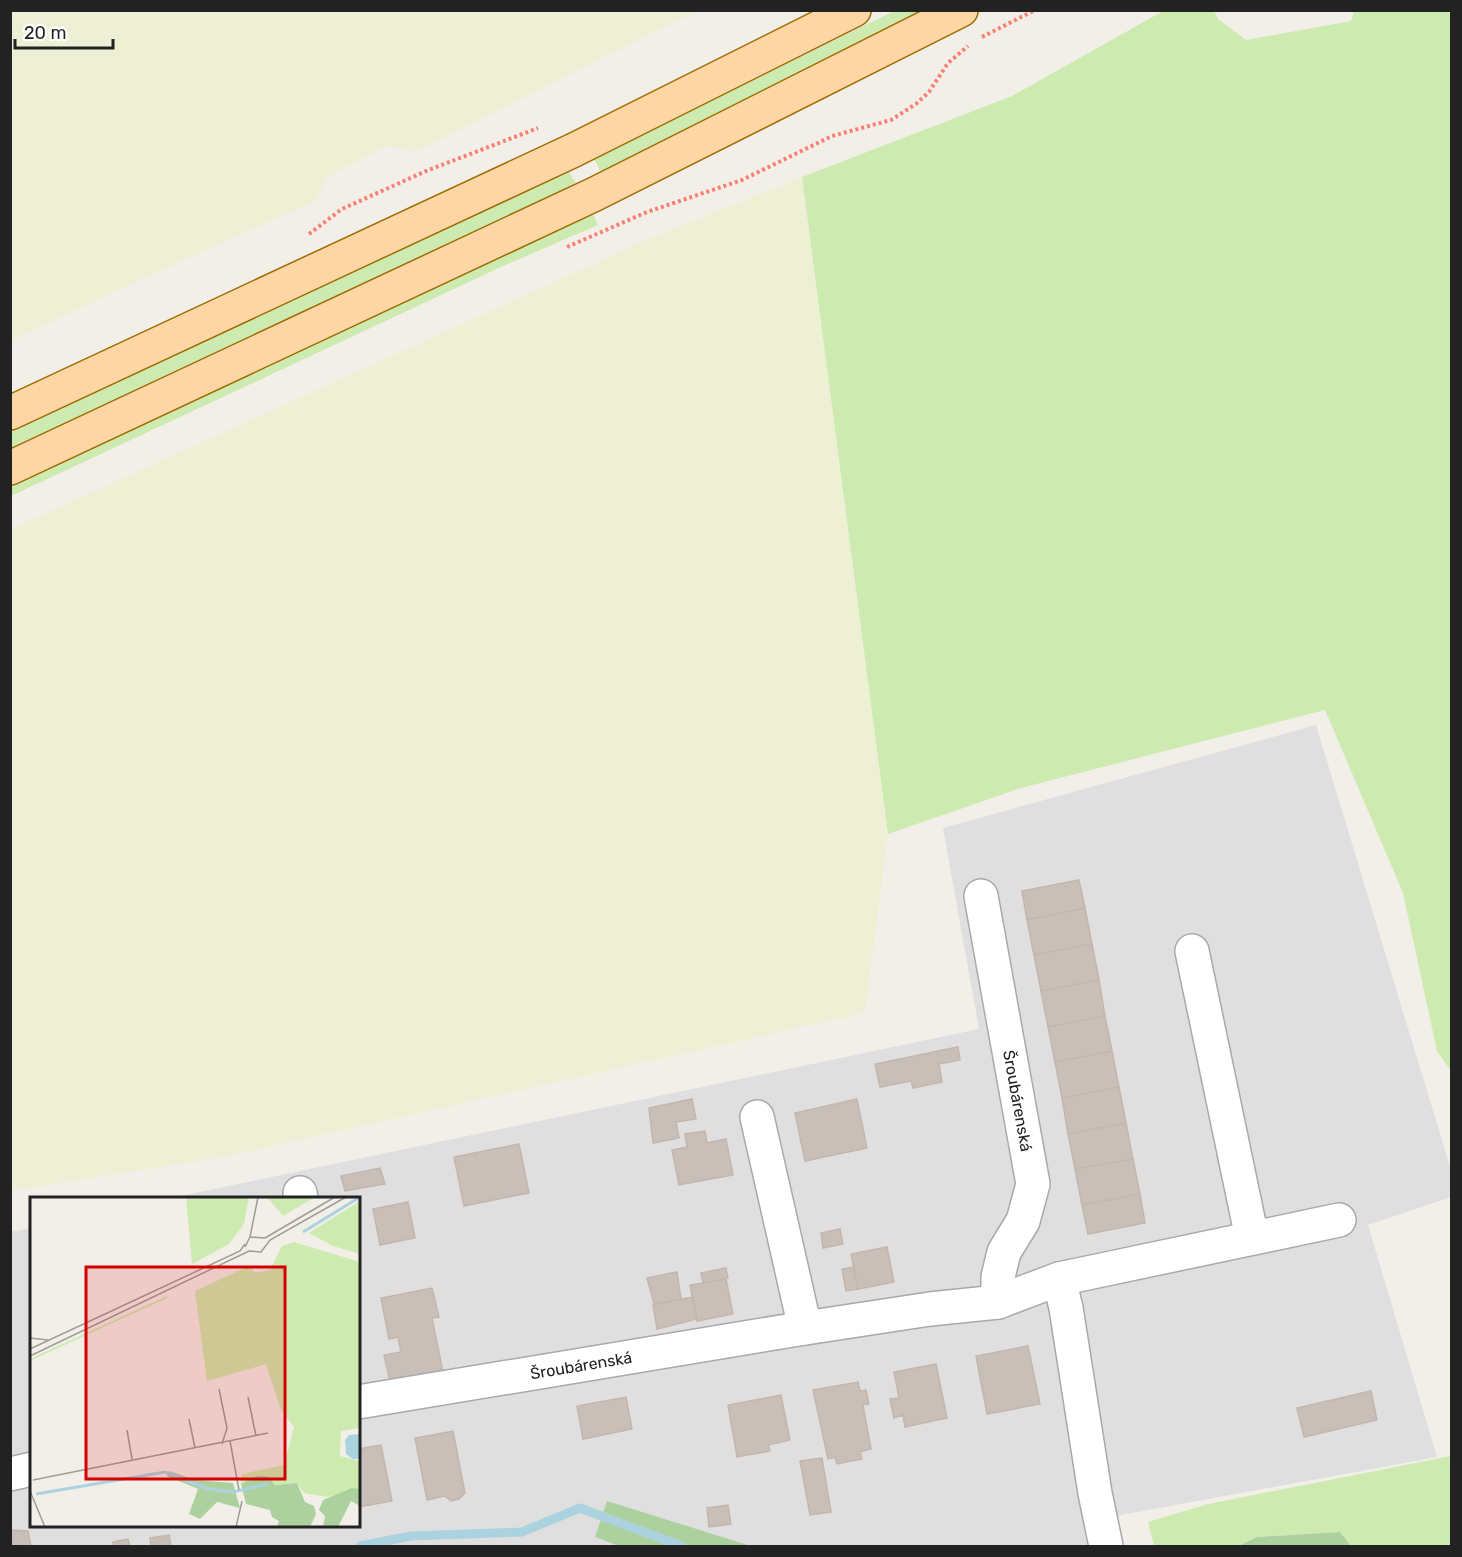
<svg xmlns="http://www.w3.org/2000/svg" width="1462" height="1557" viewBox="0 0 1462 1557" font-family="Rubik,sans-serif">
<rect width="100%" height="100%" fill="#f2efe9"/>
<path fill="#e0dfdf" d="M1316,725L1451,1170V1197L1368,1225L1437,1457L1110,1517L1103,1546H11L10,1232L31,1228L32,1526H358V1198H171L979,1029L943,828Z"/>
<path fill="#eef0d5" d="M11,10H697V11L416,152L387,146L326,178L316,201L138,281L11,341Z
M802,177L888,834L865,1013L219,1158L11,1191V529L650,238Z"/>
<path fill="#cdebb0" d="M894,11H928L601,172L594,159Z
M1163,11H1214L1218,19L1246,40L1351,21L1354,11H1451V1071L1437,1051L1403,893L1325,710L1021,788L888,834L802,177L1012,96Z
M569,172L576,183L11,448V432Z
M593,214L598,225L501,267L11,496V486Z
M1451,1456V1546H1351L1340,1532L1257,1537L1238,1546H1154L1148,1522L1208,1504Z"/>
<path fill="#add19e" d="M607,1501L751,1546H619L595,1537Z
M1340,1532L1351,1546H1238L1257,1537Z"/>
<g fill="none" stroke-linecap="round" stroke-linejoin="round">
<path stroke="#aad3df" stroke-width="9" d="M360,1546L411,1536L522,1532L580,1508L682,1546"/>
</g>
<path fill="#c7bfb8" stroke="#c4b6ab" stroke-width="1.5" d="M1079,880L1085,908L1027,920L1022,891Z
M1085,908L1092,944L1034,955L1027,920Z
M1092,944L1099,980L1041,991L1034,955Z
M1099,980L1105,1016L1048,1027L1041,991Z
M1105,1016L1112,1051L1055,1062L1048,1027Z
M958,1047L960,1060L939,1064L942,1082L913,1088L911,1081L880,1087L875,1064Z
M1112,1051L1119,1087L1062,1098L1055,1062Z
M1119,1087L1126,1123L1068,1134L1062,1098Z
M692,1099L696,1119L676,1122L679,1138L653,1143L649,1108Z
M857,1099L867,1148L805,1161L795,1113Z
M1126,1123L1133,1159L1075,1169L1068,1134Z
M705,1131L707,1143L726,1139L733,1175L679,1185L672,1150L687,1147L685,1134Z
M519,1144L529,1193L464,1206L454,1157Z
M1133,1159L1140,1194L1082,1205L1075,1169Z
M380,1168L385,1184L345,1191L341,1176Z
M1140,1194L1145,1223L1088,1234L1082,1205Z
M408,1202L415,1238L380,1245L373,1209Z
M840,1229L843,1244L823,1248L821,1233Z
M887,1247L894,1282L858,1289L851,1254Z
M853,1267L858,1289L846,1291L842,1269Z
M726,1268L728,1278L703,1283L701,1273Z
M677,1272L681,1299L654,1304L647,1278Z
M726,1279L733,1314L697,1321L690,1285Z
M432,1288L439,1317L432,1318L443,1372L390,1382L384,1355L401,1352L398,1337L389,1339L381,1298Z
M693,1297L697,1319L657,1329L653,1305Z
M1028,1346L1040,1404L987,1414L976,1356Z
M936,1364L947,1418L905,1427L903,1415L894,1418L890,1399L899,1398L894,1372Z
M858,1382L860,1391L866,1390L869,1404L863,1405L871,1449L860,1452L862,1459L837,1464L835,1457L828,1459L813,1390Z
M1371,1391L1377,1420L1304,1437L1297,1408Z
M781,1395L790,1440L768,1445L770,1451L737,1457L728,1405Z
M626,1397L632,1429L583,1439L577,1406Z
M453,1431L465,1493L459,1499L451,1501L445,1496L427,1500L415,1438Z
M381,1445L392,1501L358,1507V1449Z
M822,1458L831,1512L810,1515L800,1461Z
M728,1505L731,1524L709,1527L707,1508Z
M10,1530L28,1531L31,1546H10Z
M169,1535L171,1546H151L150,1538Z
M128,1539L130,1546H114L113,1542Z"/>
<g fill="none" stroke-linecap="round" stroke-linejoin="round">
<defs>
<g id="minor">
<path id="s1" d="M981,896L1033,1184L1023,1221L1004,1252L998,1277V1302"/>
<path d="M1192,951L1252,1238"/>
<path d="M757,1117L805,1328"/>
<path d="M300,1193L301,1198"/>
<path d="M1059,1279L1066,1308L1095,1493L1106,1546"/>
<path id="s2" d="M358,1402L805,1328L930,1309L998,1302L1059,1279L1339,1220"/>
<path d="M10,1474L32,1469"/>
</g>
<path id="major" d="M10,413L574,150L854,10
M10,468L595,194L961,10"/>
</defs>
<use href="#minor" stroke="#a9a9a9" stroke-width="36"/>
<use href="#major" stroke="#a06b00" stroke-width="36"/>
<path stroke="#fa8072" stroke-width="4" stroke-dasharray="3 3" stroke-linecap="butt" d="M982,37L1035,10
M309,234L342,209L426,171L538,128
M567,247L647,212L742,180L832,136L891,120L916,104L929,92L948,63L968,46"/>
<use href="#minor" stroke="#fff" stroke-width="33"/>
<use href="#major" stroke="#fcd6a4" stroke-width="33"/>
</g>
<g text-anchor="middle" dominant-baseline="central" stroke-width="4.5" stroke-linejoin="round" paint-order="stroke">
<g font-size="16" fill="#222" stroke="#fff">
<text stroke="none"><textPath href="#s1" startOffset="208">Šroubárenská</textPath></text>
<text stroke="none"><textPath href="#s2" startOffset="226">Šroubárenská</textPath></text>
</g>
</g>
<g transform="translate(30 1197)">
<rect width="330" height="330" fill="#f2efe9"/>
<path d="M156,0H219L214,27L199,47L162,67ZM237,0H285L253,19ZM330,4V57L303,49L279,36ZM264,45L330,65V231L311,234L310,259L330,264V292L297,300L274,296L267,286L245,288L227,279L211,287L212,277L254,268L264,230L251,213L236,167L177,184L165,94L219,69L225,76L240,73L252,49ZM137,99V101L0,164L6,159Z" fill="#cdebb0"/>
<path d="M139,274L165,283L203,286L210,311L187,305L170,322L159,317L168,292L137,279ZM227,279H238L245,288L267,286L275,305L284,309L286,317L280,330H247L249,324L242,320L240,313L216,307L211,287ZM322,291L330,292V309L321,304L308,330H293L295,319L289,313L293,303Z" fill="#add19e"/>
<path d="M330,237V262H323L316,257L315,243L319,238Z" fill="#aad3df"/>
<path fill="none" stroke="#aad3df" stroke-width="3" d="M273,35L330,0M6,297L135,275L178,292L203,295L238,287"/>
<path fill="none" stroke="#9f9d99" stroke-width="1.5" d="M220,40L228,0M235,41L305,0M215,50L220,40L235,41M0,141L18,143M0,152L210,54L215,47M0,159L219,54L231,55L240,43L316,0M189,192L197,231L192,247M218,200L226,239M159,222L165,251M97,233L102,262M0,234V266M200,244L209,293M3,283L238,236M0,294L15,330M206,330L212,304"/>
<path fill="#d40000" fill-opacity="0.15" stroke="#d40000" stroke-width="3" d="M56,70H255V282H56Z"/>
<rect width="330" height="330" fill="none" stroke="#222" stroke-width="3"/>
</g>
<rect width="1462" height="1557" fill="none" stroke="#222222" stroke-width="24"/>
<path d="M15 39v9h98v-9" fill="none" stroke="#222222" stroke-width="3"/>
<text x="24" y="39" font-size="18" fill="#222222" stroke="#ffffff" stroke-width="4.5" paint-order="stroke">20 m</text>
</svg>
